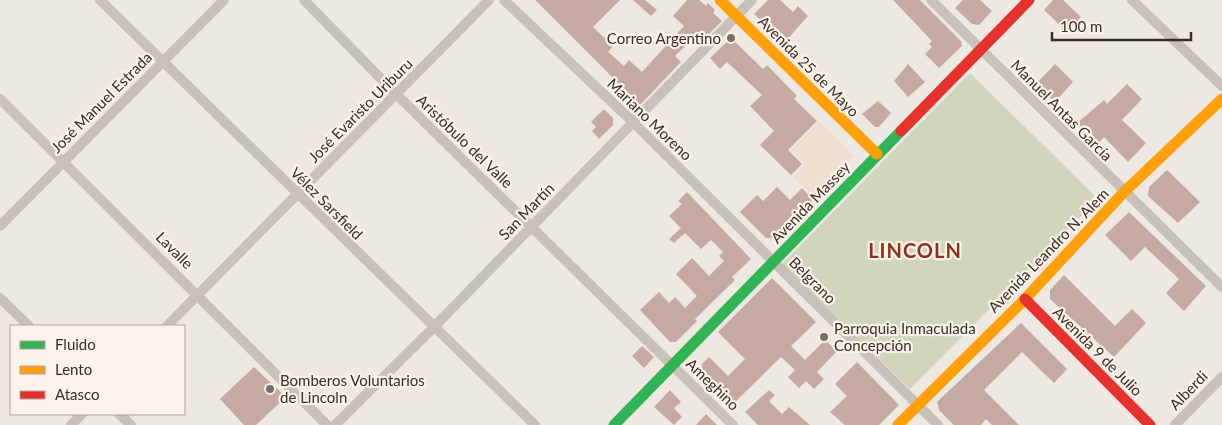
<svg xmlns="http://www.w3.org/2000/svg" width="1222" height="425" viewBox="0 0 1222 425" font-family="Lato,sans-serif">
<rect width="100%" height="100%" fill="#eee8e2"/>
<path fill="#d1d5bb" d="M970,73L1098,199L910,389L782,264Z"/>
<path fill="#eedfd0" d="M819,122L854,156L813,197L793,177L805,164L791,150Z"/>
<path fill="#c4aaa2" d="M535,0H620L593,27L613,46L608,52L624,66L629,60L642,72L684,26L673,16L687,0H699L706,6L708,3L715,10L713,13L722,21L707,36L702,30L675,56L681,62L640,105Z
M633,0H645L657,10L651,16Z
M768,0H780L793,12L798,6L808,16L785,42L754,14Z
M893,0H920L961,41L962,46L939,68L925,54L932,47L929,44L932,41Z
M963,0H980L992,11L979,25L972,24L955,8Z
M1053,0H1063L1081,17L1067,32L1044,10Z
M731,38L763,69L767,65L797,96L794,99L817,121L788,150L802,164L791,175L760,145L774,131L750,106L762,95L727,62L720,69L710,58Z
M908,64L925,82L908,97L894,81Z
M1055,64L1073,82L1055,102L1036,84Z
M1127,84L1142,99L1122,120L1146,143L1128,162L1104,137L1097,145L1076,124L1104,100L1107,104Z
M878,101L891,113L879,127H875L862,114Z
M604,109L613,118V125L599,139L592,131L596,127L591,122Z
M1167,170L1200,202L1178,223L1148,196L1149,187Z
M777,187L790,200L802,188L813,200L776,238H766L740,212L757,195L763,201Z
M687,192L751,259L732,277L735,280L695,319L697,321L676,342H670L640,310L659,292L669,303L675,297L685,308L697,296L676,274L692,258L709,276L724,261L719,256L723,252L711,240L701,249L685,233L674,243L669,239L681,228L669,216L682,204L678,201Z
M1129,212L1206,286L1184,311L1166,293L1179,279L1145,247L1131,261L1105,235Z
M1064,275L1115,326L1132,309L1146,323L1114,357L1050,299V290Z
M772,278L816,322L791,346L805,360L825,340L837,351L817,372L824,379L814,389L806,381L799,388L788,377L795,370L781,357L733,404L702,368V364L709,357L728,376L745,359L718,332Z
M1021,323L1067,369L1054,383L1022,352L984,390L1019,425H992L986,419L981,425H954L939,410L937,402Z
M642,346L654,357L644,368L632,356Z
M857,362L899,405L879,425H845L830,412L847,396L835,384Z
M254,367L286,397L256,425H244L220,399Z
M670,390L681,402L674,408L682,417L674,425L654,407Z
M769,390L775,395L769,401L782,414L789,407L810,425H758L745,412Z
M706,414L717,425H696Z"/>
<g fill="none" stroke-linecap="round" stroke-linejoin="round">
<path stroke="#c8c0bb" stroke-width="10" d="M100,0L535,425
M304,0L397,95L733,425
M504,0L632,121L938,425
M931,0L1222,287
M1132,0L1222,86
M0,99L327,425
M0,226L224,0
M0,298L29,326
M167,326L489,0
M119,414L131,425
M71,425L82,414
M335,425L433,328L752,0
M1175,425L1222,377"/>
<path stroke="#30b455" stroke-width="11" d="M614,425L901,131"/>
<path stroke="#ff9f0a" stroke-width="11" d="M720,0L877,154
M898,425L1025,299L1124,192L1222,99"/>
<path stroke="#e5322d" stroke-width="11" d="M901,131L1029,0
M1025,299L1150,425"/>
</g>
<g fill="#796e69" stroke="#fbf2e9" stroke-width="2">
<circle cx="731" cy="38" r="5"/>
<circle cx="824" cy="337" r="5"/>
<circle cx="270" cy="389" r="5"/>
</g>
<g text-anchor="middle" dominant-baseline="central" stroke-width="4.5" stroke-linejoin="round" paint-order="stroke">
<g font-size="15" fill="#3a2c28" stroke="#fbf2e9" text-anchor="start">
<text x="721" y="38" text-anchor="end">Correo Argentino</text>
<text x="834" y="328">Parroquia Inmaculada<tspan x="834" dy="17">Concepción</tspan></text>
<text x="280" y="380">Bomberos Voluntarios<tspan x="280" dy="17">de Lincoln</tspan></text>
</g>
<g font-size="15" fill="#3a2c28" stroke="#fbf2e9">
<text transform="translate(809 66) rotate(45)">Avenida 25 de Mayo</text>
<text transform="translate(101 102) rotate(-45)">José Manuel Estrada</text>
<text transform="translate(360 110) rotate(-45)">José Evaristo Uriburu</text>
<text transform="translate(1062 110) rotate(45)">Manuel Antas García</text>
<text transform="translate(650 119) rotate(44)">Mariano Moreno</text>
<text transform="translate(465 141) rotate(44)">Aristóbulo del Valle</text>
<text transform="translate(810 202) rotate(-46)">Avenida Massey</text>
<text transform="translate(327 203) rotate(45)">Vélez Sarsfield</text>
<text transform="translate(526 211) rotate(-46)">San Martín</text>
<text transform="translate(175 250) rotate(45)">Lavalle</text>
<text transform="translate(1048 250) rotate(-46)">Avenida Leandro N. Alem</text>
<text transform="translate(813 280) rotate(45)">Belgrano</text>
<text transform="translate(1098 351) rotate(45)">Avenida 9 de Julio</text>
<text transform="translate(713 384) rotate(44)">Ameghino</text>
<text transform="translate(1188 390) rotate(-46)">Alberdi</text>
</g>
<g font-size="20" font-weight="bold" letter-spacing="1" fill="#902e19" stroke="#fbf2e9">
<text x="915" y="250">LINCOLN</text>
</g>
</g>
<rect x="10" y="325" width="175" height="90" fill="#fbf2e9" stroke="#aea39c"/>
<rect x="20" y="341" width="25" height="8" fill="#30b455" stroke="#aea39c"/>
<text x="55" y="350" font-size="15" fill="#3a2c28">Fluido</text>
<rect x="20" y="366" width="25" height="8" fill="#ff9f0a" stroke="#aea39c"/>
<text x="55" y="375" font-size="15" fill="#3a2c28">Lento</text>
<rect x="20" y="391" width="25" height="8" fill="#e5322d" stroke="#aea39c"/>
<text x="55" y="400" font-size="15" fill="#3a2c28">Atasco</text>
<path d="M1052 32v8h139v-8" fill="none" stroke="#3a2c28" stroke-width="2.5"/>
<text x="1060" y="32" font-size="15" fill="#3a2c28" stroke="#fbf2e9" stroke-width="4" paint-order="stroke">100 m</text>
</svg>
